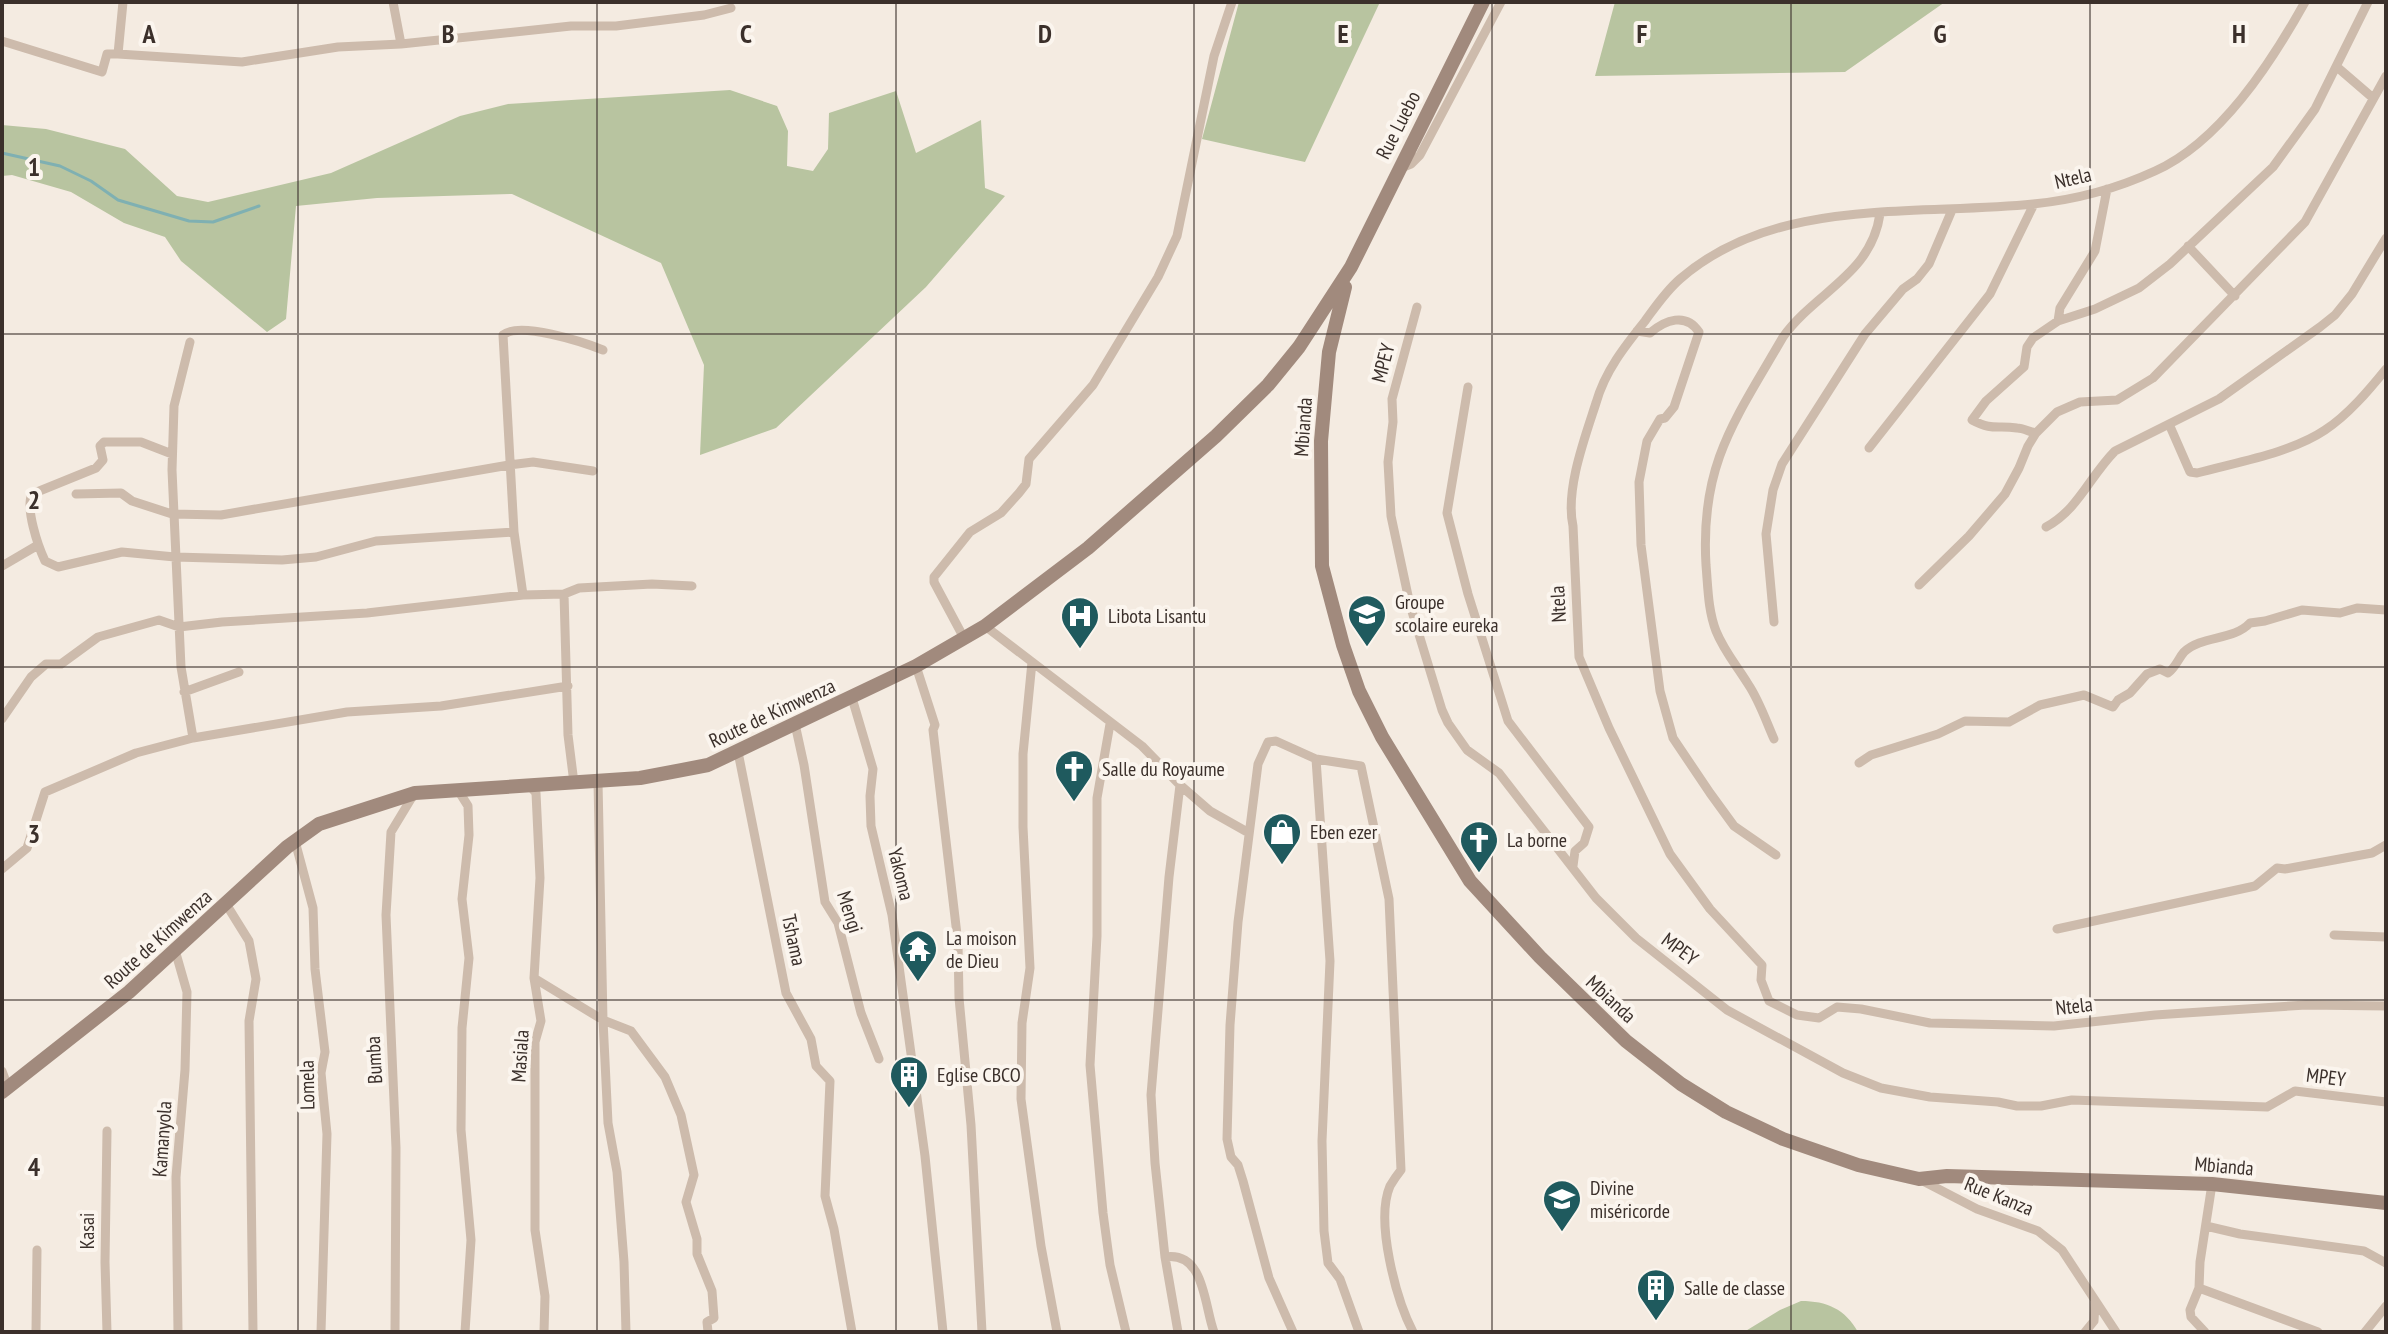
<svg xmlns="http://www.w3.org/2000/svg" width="2388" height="1334" viewBox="0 0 2388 1334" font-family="'PT Sans Narrow',sans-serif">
<rect width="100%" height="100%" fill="#f4ebe1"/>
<path fill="#b8c4a0" d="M1239,2H1380L1305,162L1202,139Z
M1615,2H1945L1845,72L1595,76Z
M730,90L777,106L788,131L787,166L813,171L828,149L829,113L896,91L916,153L981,120L985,188L1005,196L926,287L776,428L700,455L704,365L661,263L512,194L377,198L296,206L286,319L267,332L181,261L165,237L124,223L71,192L12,175L2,176V125L46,129L125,149L177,196L208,202L331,173L460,116L508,104Z
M1801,1301C1827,1301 1845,1309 1858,1332H1744L1780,1310Z"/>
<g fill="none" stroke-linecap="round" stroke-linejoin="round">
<path stroke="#7fb0b2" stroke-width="3" d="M2,153L60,166L91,181L118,200L189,221L213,222L259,206"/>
<path stroke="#cdbbac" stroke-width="9" d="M393,2L401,44
M2305,2C2271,63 2220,142 2155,171C2118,188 2074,200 2033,204C1916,216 1775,196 1680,279C1666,291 1656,306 1645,321C1625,346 1605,371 1596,403C1585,437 1565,490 1573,526L1579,657L1609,728L1670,854L1710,909L1762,965L1761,980L1769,1001L1797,1015L1819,1018L1837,1007L1861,1009L1930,1023L2054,1026L2155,1015L2306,1005L2386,1006
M2,41L102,72L107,54H118L123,2
M118,54L242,62L338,47L401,44L571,26H616L704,15L731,8
M2337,67L2373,98
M1401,168L1411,164L1420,155L1501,2
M2188,246L2235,296
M1417,307L1392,399L1393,422L1388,462L1391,516L1410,605L1442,710L1448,723L1467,750L1499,773L1596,898L1636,938L1727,1010L1843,1073L1881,1088L1930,1097L1998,1102L2017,1106H2041L2072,1100L2267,1107L2295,1091L2386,1102
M2058,321L2060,308L2095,251L2107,189
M1637,331L1650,333C1665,320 1686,312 1699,332L1674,407L1665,418L1660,419L1647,441L1639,482L1641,545L1660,691L1673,738L1710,793L1734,826L1776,855
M190,342L174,406L172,470L181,667L193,738
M1468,387L1447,513L1468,594L1508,721L1589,827L1584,843L1575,851L1573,866
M2169,424L2190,472L2197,473C2237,462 2291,453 2325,430C2348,415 2369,390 2386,369
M2036,433C2030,432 2023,428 2017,428C1996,425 1993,431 1972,420L1986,401L2024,367L2027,347L2033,338L2058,321L2095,309L2139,288L2170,264L2273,167L2315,109L2368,2
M1869,448L1990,294L2034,204
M172,454L141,442H104L100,446L103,460L96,468L32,494C25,508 38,546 45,561L58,567L122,552L175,557L282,560L316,557L376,541L514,532
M76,494L121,493L132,501L172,514L221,515L509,465L533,462L593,471
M2046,527C2078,510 2090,476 2115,451L2219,399L2320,327L2335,315L2352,294L2386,238
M2,566L38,545
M1919,585L1969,536L2005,494L2019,468L2028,446L2036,433L2057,412L2080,402L2117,400L2153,378L2305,222L2386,76
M564,594L568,735L574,783
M523,595L514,532L503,335C519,321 583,342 603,350
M1774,622L1766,534L1773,490L1782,464L1865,334L1903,289L1917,279L1929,264L1952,210
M985,626L1142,746L1180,785L1210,811L1249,833
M964,638L934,582V577L970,532L1001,513L1019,493L1026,484L1029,459L1093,385L1158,277L1177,236L1214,56L1232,2
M1032,662L1023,754V827L1030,968L1022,1023L1021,1099L1041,1246L1057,1332
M916,666L935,725L933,730L958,943L959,998L971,1125L982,1332
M184,692L239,672
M852,698L873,769L870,796L871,826L892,915L925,1156L943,1332
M2,719L31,677L46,664H61L98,637L159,620L179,627L222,622L367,613L523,595L564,594L579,588L652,584L692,586
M795,724L804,765L825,902L838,923L861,1013L879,1059
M1110,724L1097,798V936L1090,1065L1103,1213L1110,1265L1126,1332
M1774,739C1766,721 1759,700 1748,684C1737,666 1724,651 1716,631C1708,610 1708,588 1706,565C1700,464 1735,420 1783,337C1816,291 1871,275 1880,214
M738,752L786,993L811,1039L816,1066L830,1081L825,1196L834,1229L852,1332
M1316,759L1330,961L1322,1141L1324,1231L1328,1263L1340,1279L1359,1332
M1859,763L1871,755L1938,734L1965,721L2009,722L2040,705L2084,695L2113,707L2118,700L2130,693L2147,674L2160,669L2168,673C2176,667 2178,659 2184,652C2202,635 2233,641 2250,623L2265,621L2302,610L2340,613L2357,608L2386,610
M598,782L603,1020L608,1123L617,1172L624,1262L626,1332
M530,786L536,793L540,878L534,978L541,1021L535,1042V1230L545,1296L544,1332
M458,790L468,806L469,835L462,899L469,958L462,1028L461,1130L471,1240L465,1332
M295,841L313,908L315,969L325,1052L321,1073L327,1134L321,1332
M2,869L27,848L45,792L136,753L193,738L347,712L441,706L568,686
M226,904L249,941L256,979L249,1021L253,1332
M2057,929L2255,886L2277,868L2285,869L2372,853L2386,845
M2334,935L2386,937
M175,950L187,992L185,1070L176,1177L178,1332
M534,978L603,1020L631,1031L665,1077L681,1115L694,1175L686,1202L697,1239V1254L712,1291L714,1318L707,1322L708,1332
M2,1071L8,1087
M107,1131L105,1262L107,1332
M1921,1180L1977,1209L2038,1231L2062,1250L2116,1332
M2206,1226L2240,1234L2364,1251L2386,1263
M1165,1257C1205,1251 1204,1306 1214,1332
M2199,1288L2318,1332
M36,1332L37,1250
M395,1332L396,1148L386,915L391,832L414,794
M1178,1332L1165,1257L1155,1163L1151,1095L1169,877L1180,785
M1293,1332L1269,1278L1243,1181L1238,1165L1231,1157L1227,1139L1230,1025L1238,922L1258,764L1268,742L1276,741L1316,759L1361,766L1389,899L1401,1170C1397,1175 1393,1181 1390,1186C1375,1221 1396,1299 1413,1332
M2085,1332L2094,1321L2095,1301
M2205,1332L2191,1317L2190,1310L2199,1288L2200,1262L2212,1184
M2365,1332L2386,1306"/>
<path stroke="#a18a7d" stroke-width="14" d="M1345,287L1329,352L1321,441L1322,566L1343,645L1359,691L1382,737L1470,881L1540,957L1626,1041L1681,1084L1726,1112L1783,1139L1858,1165L1919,1179L1947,1176L2212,1184L2386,1203
M2,1092L129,992L287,847L319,824L415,793L640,778L708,765L916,666L985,626L1088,548L1216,436L1268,385L1299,347L1351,267L1483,2"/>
</g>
<path fill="none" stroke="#3b302b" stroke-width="2" stroke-opacity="0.55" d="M298,2V1332M597,2V1332M896,2V1332M1194,2V1332M1492,2V1332M1791,2V1332M2090,2V1332M2,334H2386M2,667H2386M2,1000H2386"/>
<defs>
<symbol id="school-pin" viewBox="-11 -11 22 30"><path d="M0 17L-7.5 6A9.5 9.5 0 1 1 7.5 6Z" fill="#1f5a5e" stroke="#fbf5ee"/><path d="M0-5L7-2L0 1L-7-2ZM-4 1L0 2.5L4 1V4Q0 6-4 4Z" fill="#fff"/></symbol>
<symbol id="hospital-pin" viewBox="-11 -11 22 30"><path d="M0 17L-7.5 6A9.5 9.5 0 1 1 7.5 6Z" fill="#1f5a5e" stroke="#fbf5ee"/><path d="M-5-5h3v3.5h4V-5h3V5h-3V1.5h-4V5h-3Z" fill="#fff"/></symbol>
<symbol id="church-pin" viewBox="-11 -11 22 30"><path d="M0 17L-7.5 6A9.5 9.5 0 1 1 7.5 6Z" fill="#1f5a5e" stroke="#fbf5ee"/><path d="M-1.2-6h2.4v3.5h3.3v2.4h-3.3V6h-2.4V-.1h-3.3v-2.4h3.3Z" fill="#fff"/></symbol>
<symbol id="shop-pin" viewBox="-11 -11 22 30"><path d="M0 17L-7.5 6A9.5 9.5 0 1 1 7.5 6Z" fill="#1f5a5e" stroke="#fbf5ee"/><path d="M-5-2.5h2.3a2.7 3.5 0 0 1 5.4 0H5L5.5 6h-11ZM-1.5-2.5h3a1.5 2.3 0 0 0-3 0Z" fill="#fff"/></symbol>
<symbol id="temple-pin" viewBox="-11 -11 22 30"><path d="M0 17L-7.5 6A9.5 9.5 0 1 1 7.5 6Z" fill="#1f5a5e" stroke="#fbf5ee"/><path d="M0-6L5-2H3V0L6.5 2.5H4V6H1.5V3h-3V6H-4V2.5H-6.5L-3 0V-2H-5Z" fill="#fff"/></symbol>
<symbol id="building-pin" viewBox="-11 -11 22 30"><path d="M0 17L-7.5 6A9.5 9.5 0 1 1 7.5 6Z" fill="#1f5a5e" stroke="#fbf5ee"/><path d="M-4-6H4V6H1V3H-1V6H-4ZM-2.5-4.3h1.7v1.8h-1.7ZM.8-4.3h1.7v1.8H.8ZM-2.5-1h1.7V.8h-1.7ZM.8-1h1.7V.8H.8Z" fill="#fff"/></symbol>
</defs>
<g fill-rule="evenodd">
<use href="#school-pin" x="1345" y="592" width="44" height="60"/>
<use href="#hospital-pin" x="1058" y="594" width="44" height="60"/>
<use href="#church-pin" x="1052" y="747" width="44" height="60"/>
<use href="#shop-pin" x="1260" y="810" width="44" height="60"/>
<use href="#church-pin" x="1457" y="818" width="44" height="60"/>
<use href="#temple-pin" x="896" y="927" width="44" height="60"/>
<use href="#building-pin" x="887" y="1053" width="44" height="60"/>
<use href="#school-pin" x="1540" y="1177" width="44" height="60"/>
<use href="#building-pin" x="1634" y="1266" width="44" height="60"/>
</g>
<g text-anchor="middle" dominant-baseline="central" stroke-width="8" stroke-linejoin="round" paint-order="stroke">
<g font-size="20" fill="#3b302b" stroke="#fbf5ee">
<text transform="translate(1398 125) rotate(-63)">Rue Luebo</text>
<text transform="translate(2073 178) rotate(-13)">Ntela</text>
<text transform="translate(1383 363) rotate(-75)">MPEY</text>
<text transform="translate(1303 427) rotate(-86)">Mbianda</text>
<text transform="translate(1558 604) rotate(-93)">Ntela</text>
<text transform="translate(772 713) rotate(-25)">Route de Kimwenza</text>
<text transform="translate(901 874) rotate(76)">Yakoma</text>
<text transform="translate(850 912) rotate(72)">Mengi</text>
<text transform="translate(158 939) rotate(-42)">Route de Kimwenza</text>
<text transform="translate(794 940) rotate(78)">Tshama</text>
<text transform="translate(1680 949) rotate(37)">MPEY</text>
<text transform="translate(1611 999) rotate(43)">Mbianda</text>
<text transform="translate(2074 1006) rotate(-6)">Ntela</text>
<text transform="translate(520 1056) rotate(-86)">Masiala</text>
<text transform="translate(374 1060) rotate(-93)">Bumba</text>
<text transform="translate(2326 1077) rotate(7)">MPEY</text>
<text transform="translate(307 1085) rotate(-91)">Lomela</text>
<text transform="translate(162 1139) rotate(-86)">Kamanyola</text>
<text transform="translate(2224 1166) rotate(5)">Mbianda</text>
<text transform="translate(1999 1196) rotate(22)">Rue Kanza</text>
<text transform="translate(87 1231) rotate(-90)">Kasai</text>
</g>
<g font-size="20" fill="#3b302b" stroke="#fbf5ee" text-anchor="start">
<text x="1395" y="602">Groupe<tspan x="1395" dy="23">scolaire eureka</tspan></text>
<text x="1108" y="616">Libota Lisantu</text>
<text x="1102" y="769">Salle du Royaume</text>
<text x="1310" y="832">Eben ezer</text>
<text x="1507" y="840">La borne</text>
<text x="946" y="938">La moison<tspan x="946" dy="23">de Dieu</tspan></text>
<text x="937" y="1075">Eglise CBCO</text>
<text x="1590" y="1188">Divine<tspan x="1590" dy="23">miséricorde</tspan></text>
<text x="1684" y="1288">Salle de classe</text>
</g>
</g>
<g font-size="26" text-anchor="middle" font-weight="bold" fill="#3b302b" stroke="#fbf5ee" stroke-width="8" stroke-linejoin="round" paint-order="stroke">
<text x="149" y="43">A</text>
<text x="448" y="43">B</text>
<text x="746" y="43">C</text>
<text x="1045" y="43">D</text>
<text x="1343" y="43">E</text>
<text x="1642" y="43">F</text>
<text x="1940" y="43">G</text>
<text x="2239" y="43">H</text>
<text x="34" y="176">1</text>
<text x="34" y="509">2</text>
<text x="34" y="843">3</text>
<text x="34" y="1176">4</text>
</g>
<rect width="2388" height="1334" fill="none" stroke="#3b302b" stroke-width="8"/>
</svg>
